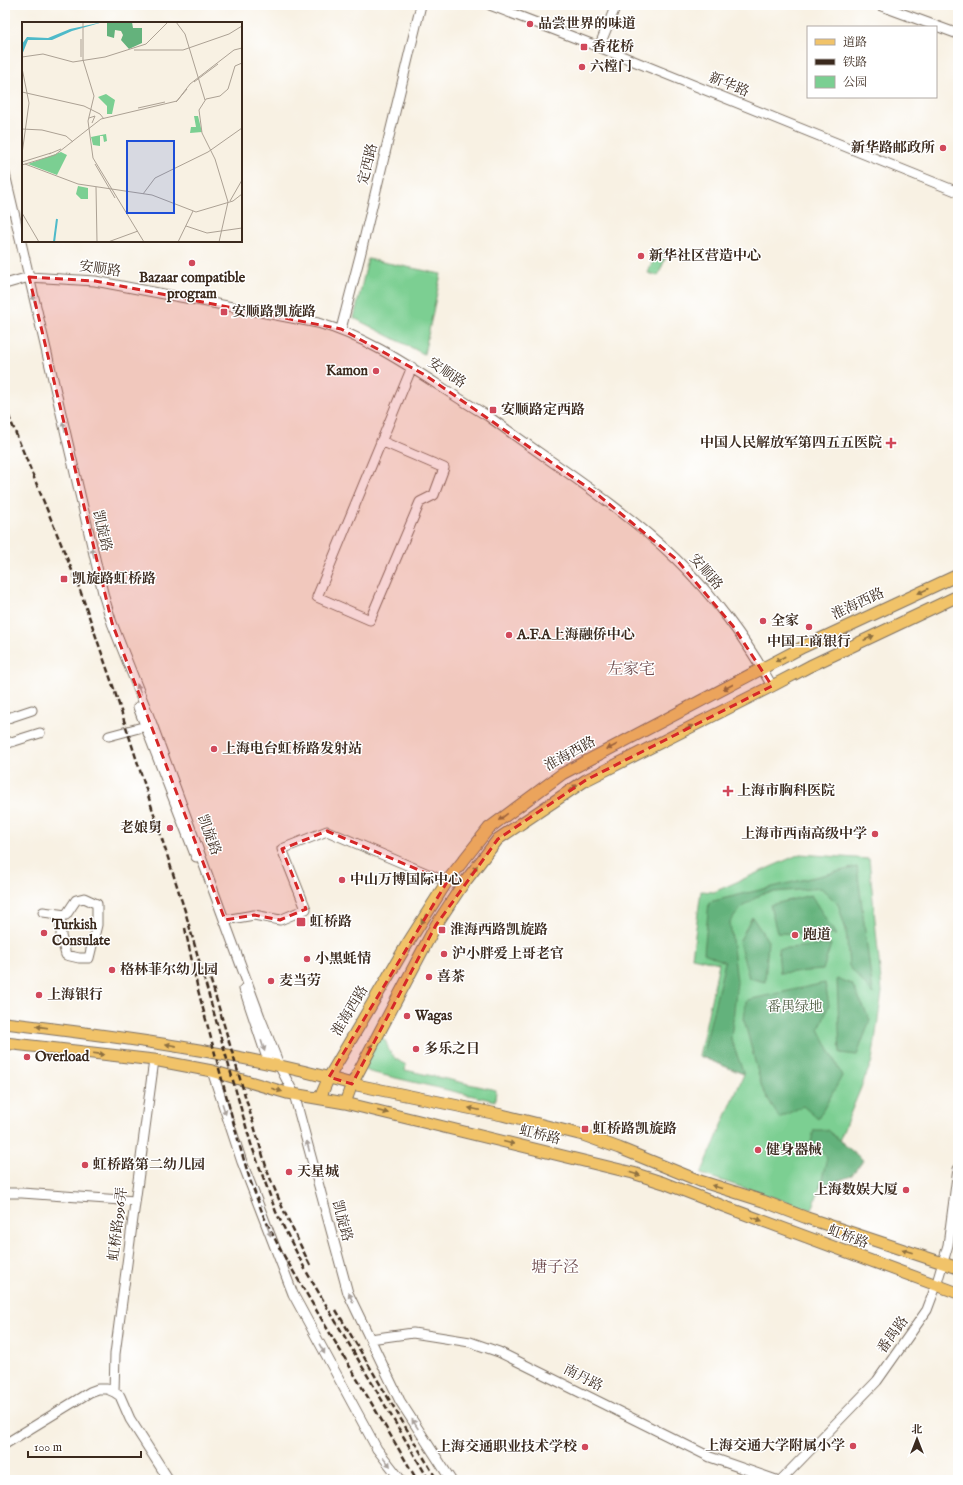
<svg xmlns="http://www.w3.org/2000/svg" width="963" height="1485" viewBox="0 0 963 1485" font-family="'IM FELL English','Noto Serif SC',serif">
<rect width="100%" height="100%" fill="#fff"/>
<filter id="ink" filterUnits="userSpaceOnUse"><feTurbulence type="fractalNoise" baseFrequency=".025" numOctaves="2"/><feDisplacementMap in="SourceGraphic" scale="8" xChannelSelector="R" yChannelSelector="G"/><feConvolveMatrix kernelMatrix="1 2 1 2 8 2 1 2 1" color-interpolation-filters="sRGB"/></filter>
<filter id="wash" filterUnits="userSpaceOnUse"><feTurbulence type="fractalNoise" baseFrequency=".012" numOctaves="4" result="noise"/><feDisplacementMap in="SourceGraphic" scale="16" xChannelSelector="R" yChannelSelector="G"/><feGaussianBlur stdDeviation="0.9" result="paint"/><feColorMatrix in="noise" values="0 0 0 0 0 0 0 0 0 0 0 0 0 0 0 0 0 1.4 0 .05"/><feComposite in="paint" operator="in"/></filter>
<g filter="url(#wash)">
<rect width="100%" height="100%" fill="#f8f1e3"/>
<path fill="#7bcf92" stroke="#5b7c58" d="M658,248L668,252L658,276L648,273Z
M368,259L441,274L424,354L354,318Z
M800,854L869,859L882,992L872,1061L820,1187L812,1210L701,1174L744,1074L699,1056L719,963L692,957L701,891L714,892Z
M379,1036C388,1039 386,1046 390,1052C394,1058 400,1062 406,1065L405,1070L496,1090L495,1101L370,1072L366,1070L365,1063Z"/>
<path fill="#64b27c" stroke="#506e4d" d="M857,867L873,994L849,966L846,930L838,904L821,888L763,893L742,907L730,922L737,982L731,1039L744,1074L702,1057L725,962L704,953L709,902Z
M811,895L836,935L777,933L770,905Z
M752,917L768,941L765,982L749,978L739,942Z
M831,944L823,970L780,973L778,949Z
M837,979L852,984L870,1020L857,1055L840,1053Z
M825,983L829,1005L819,1029L842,1076L818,1119L803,1106L779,1118L762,1088L744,1020L746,1002L747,1000Z
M814,1130H827L863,1160L851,1176L820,1187L827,1157L811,1142Z"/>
</g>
<g filter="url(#ink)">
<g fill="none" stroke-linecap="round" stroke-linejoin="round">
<defs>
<path id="minor" d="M490,5L599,47L958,192
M879,5L958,34
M599,47L616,5
M5,174L104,597L112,623L152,724L260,1017L280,1067L294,1094L348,1293L400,1401L451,1480
M5,284L29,277L95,281L318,323C381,341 432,384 488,416C550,462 620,505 676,559C712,594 748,642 772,686
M341,329L360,256L421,5
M381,441L444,468L434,495L420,502L370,620L317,597L412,367
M138,707L196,857
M5,719L32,710
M109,736L150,725
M5,744L40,733
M43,912L66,915L76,900L84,898L97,904V925L89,958H79L66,955L61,936V922L55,914
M225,920L254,915L280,920L306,909L282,849L327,831L447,882
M244,989L269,1064
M212,1071L242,1162L293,1294L377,1449L401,1480
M5,1193H22L135,1201
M370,1339L413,1333L470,1342L499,1352L710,1457L776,1480
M114,1392L115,1354L154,1060
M5,1444L90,1392L98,1389H107L114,1392L120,1396L130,1419L169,1480
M781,1480L877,1381L927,1310L936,1286L948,1245L958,1169"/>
<path id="major" d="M5,1023C121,1037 239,1052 352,1084L502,1115L583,1135L619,1148L700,1181L763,1201L807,1218L958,1268
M5,1043L154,1060L212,1071L287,1093L345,1103L633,1173L664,1183L723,1206L958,1293
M320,1098L329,1077L406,946L448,880L489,828L562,774L803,647L958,575
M345,1103L352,1084L436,925L461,887L498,839L586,780L772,686L810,666L958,596"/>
</defs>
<use href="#minor" stroke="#7d7063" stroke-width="11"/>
<use href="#major" stroke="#7d7063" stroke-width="13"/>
<use href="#minor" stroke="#fff" stroke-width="9"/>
<use href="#major" stroke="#f1c369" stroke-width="11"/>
<path stroke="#3b2a1e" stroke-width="2.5" stroke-dasharray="6 3" stroke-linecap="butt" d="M5,407L80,590L113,686L185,911L251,1144L276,1212L306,1271L429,1480
M185,928L198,990L240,1147L250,1180L264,1217L280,1249L417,1480
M208,971L268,1173L283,1209L310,1265
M336,1310L437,1480"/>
</g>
<defs><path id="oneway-solid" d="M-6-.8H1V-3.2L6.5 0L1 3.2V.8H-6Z"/></defs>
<g fill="#a79f9a">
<use href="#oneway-solid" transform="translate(34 300) rotate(-103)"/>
<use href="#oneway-solid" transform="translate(64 427) rotate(-103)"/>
<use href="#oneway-solid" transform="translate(93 553) rotate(-103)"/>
<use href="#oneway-solid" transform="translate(139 689) rotate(-113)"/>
<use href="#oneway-solid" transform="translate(263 1046) rotate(72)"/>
<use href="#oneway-solid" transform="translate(224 1109) rotate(72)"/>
<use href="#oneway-solid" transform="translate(308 1146) rotate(-105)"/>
<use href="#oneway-solid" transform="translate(269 1231) rotate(69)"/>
<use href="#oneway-solid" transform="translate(351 1298) rotate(-115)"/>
<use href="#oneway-solid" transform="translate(322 1349) rotate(61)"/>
<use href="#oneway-solid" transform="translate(415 1424) rotate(-123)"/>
<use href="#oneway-solid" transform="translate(387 1462) rotate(52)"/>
</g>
<g fill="#8d6f40">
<use href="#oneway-solid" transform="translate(923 591) rotate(155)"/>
<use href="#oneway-solid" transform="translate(869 638) rotate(-25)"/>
<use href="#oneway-solid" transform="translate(780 659) rotate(152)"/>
<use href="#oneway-solid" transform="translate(728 687) rotate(152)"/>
<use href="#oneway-solid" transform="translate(688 728) rotate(-27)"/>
<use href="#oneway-solid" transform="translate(612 747) rotate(153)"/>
<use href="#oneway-solid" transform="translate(573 788) rotate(-34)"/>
<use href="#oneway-solid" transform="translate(503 817) rotate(143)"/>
<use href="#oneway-solid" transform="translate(474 870) rotate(-53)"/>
<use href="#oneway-solid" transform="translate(424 919) rotate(122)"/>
<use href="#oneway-solid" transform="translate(42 1027) rotate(-173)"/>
<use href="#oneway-solid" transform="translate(171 1045) rotate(-169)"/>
<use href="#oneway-solid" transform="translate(370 1049) rotate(-62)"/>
<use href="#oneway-solid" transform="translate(99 1054) rotate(7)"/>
<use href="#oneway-solid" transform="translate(277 1090) rotate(17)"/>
<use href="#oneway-solid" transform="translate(474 1109) rotate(-168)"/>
<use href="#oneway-solid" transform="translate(383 1112) rotate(14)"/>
<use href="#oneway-solid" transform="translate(509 1143) rotate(14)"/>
<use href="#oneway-solid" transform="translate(635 1174) rotate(16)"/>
<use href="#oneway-solid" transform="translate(717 1187) rotate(-163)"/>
<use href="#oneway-solid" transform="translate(757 1219) rotate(20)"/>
<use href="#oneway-solid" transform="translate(907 1251) rotate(-162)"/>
</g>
</g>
<path fill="#d62828" fill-opacity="0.2" stroke="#d62828" stroke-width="3" stroke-dasharray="8 5" stroke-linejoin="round" d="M29,277L95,281L341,329L425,375L597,494L676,559L733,626L772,686L586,780L498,839L436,925L352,1084L329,1077L447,882L327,831L282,849L306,909L280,920L254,915L225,920L112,623Z"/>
<g fill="#d1495b" stroke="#fff" stroke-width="1.5">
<circle cx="530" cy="24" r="4"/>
<rect x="580" y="43" width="8" height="8" rx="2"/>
<circle cx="582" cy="67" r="4"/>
<circle cx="943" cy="148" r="4"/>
<circle cx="641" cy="256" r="4"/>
<circle cx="192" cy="263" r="4"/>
<rect x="220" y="308" width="8" height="8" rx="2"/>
<circle cx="376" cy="371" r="4"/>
<rect x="489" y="406" width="8" height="8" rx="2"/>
<path d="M889 437h4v4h4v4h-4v4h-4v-4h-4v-4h4z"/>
<rect x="60" y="575" width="8" height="8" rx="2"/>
<circle cx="763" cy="621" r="4"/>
<circle cx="809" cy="627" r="4"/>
<circle cx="509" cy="635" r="4"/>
<circle cx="214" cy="749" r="4"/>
<path d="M726 785h4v4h4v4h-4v4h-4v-4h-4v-4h4z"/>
<circle cx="170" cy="828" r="4"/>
<circle cx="875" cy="834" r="4"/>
<circle cx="342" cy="880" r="4"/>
<rect x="296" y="917" width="10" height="10" rx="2"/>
<rect x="438" y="926" width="8" height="8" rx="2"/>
<circle cx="44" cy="933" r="4"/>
<circle cx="795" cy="935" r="4"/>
<circle cx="444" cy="954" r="4"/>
<circle cx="307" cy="959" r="4"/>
<circle cx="112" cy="970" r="4"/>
<circle cx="429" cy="977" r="4"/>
<circle cx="271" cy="981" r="4"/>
<circle cx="39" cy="995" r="4"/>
<circle cx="407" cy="1016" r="4"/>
<circle cx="416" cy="1049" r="4"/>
<circle cx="27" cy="1057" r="4"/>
<rect x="581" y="1125" width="8" height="8" rx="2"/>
<circle cx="758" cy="1150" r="4"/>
<circle cx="85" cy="1165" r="4"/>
<circle cx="289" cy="1172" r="4"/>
<circle cx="906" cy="1190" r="4"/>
<circle cx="853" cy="1446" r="4"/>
<circle cx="585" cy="1447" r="4"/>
</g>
<g text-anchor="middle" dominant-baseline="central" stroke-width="3" stroke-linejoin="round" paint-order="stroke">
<g font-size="14" font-weight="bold" fill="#3b2a1e" stroke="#fff" text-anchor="start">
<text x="538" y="24">品尝世界的味道</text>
<text x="592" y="47">香花桥</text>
<text x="590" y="67">六樘门</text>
<text x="935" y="148" text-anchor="end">新华路邮政所</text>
<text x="649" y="256">新华社区营造中心</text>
<text x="192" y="278" text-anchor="middle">Bazaar compatible<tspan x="192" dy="16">program</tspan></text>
<text x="232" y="312">安顺路凯旋路</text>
<text x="368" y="371" text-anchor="end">Kamon</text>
<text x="501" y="410">安顺路定西路</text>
<text x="882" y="443" text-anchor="end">中国人民解放军第四五五医院</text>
<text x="72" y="579">凯旋路虹桥路</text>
<text x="771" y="621">全家</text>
<text x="517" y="635">A.F.A上海融侨中心</text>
<text x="809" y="642" text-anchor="middle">中国工商银行</text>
<text x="222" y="749">上海电台虹桥路发射站</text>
<text x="737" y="791">上海市胸科医院</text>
<text x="162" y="828" text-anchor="end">老娘舅</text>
<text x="867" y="834" text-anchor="end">上海市西南高级中学</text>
<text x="350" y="880">中山万博国际中心</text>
<text x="310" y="922">虹桥路</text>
<text x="52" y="925">Turkish<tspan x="52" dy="16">Consulate</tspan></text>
<text x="450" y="930">淮海西路凯旋路</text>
<text x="803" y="935">跑道</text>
<text x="452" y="954">沪小胖爱上哥老官</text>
<text x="315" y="959">小黑蚝情</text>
<text x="120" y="970">格林菲尔幼儿园</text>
<text x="437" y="977">喜茶</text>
<text x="279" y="981">麦当劳</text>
<text x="47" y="995">上海银行</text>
<text x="415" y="1016">Wagas</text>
<text x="424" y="1049">多乐之日</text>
<text x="35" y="1057">Overload</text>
<text x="593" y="1129">虹桥路凯旋路</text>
<text x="766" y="1150">健身器械</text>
<text x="93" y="1165">虹桥路第二幼儿园</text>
<text x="297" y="1172">天星城</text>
<text x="898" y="1190" text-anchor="end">上海数娱大厦</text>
<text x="845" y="1446" text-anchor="end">上海交通大学附属小学</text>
<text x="577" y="1447" text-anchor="end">上海交通职业技术学校</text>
</g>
<g font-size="14" fill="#3b2a1e" stroke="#fff">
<text transform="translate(729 85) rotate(22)">新华路</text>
<text transform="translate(368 164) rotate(-76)">定西路</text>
<text transform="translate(100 269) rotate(8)">安顺路</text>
<text transform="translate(447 373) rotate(34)">安顺路</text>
<text transform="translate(102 531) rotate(77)">凯旋路</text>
<text transform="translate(706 572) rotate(49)">安顺路</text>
<text transform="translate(858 604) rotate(-25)">淮海西路</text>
<text transform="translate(570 754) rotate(-29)">淮海西路</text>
<text transform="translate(209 835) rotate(70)">凯旋路</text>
<text transform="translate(350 1011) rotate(-59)">淮海西路</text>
<text transform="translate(540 1135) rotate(14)">虹桥路</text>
<text transform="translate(342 1221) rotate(75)">凯旋路</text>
<text transform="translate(118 1224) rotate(-83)">虹桥路996弄</text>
<text transform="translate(848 1237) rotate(20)">虹桥路</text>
<text transform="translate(893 1335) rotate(-54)">番禺路</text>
<text transform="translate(583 1378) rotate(27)">南丹路</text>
</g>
<g font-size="14" fill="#4e5c41" stroke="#fff">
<text x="795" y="1007">番禺绿地</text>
</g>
<g font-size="16" fill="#704d4f" stroke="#fff">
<text x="631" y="670">左家宅</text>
<text x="555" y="1268">塘子泾</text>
</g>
</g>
<g transform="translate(22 22)">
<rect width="220" height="220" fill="#f8f1e3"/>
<path d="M84,72L93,78L90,92H85V84L76,75ZM172,94H176L180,110L168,111L169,105H174ZM84,112L85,119L82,120L81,114H78V124L71,123L69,115ZM39,130L45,133L35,153L6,142ZM56,164L66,166V177H59L54,172Z" fill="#7bcf92"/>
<path d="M85,0H110L111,6H120V21L107,27L99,18L101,13L99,9L93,8L92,16L85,14Z" fill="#64b27c"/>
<path d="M81,0L50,9L30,18H6L0,33V22L5,15L26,16L48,7Z" fill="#4ebac9"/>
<path fill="none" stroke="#4ebac9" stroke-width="2" d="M32,220L35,197"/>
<path fill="none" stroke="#aca194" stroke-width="1" d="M61,0V38L72,74L66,99L71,136L122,220M154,0L163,12L183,78M59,17V35M112,28H161L207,12L220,4M0,35L21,32L51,40L83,35L124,22L146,0M0,46L7,81L0,132M172,60L196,42M0,70L62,84L78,92L82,97M154,80L165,67M116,86L143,80M67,96L73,94L70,101M0,107L20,108L44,114L51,120M27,132L39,127M0,140L29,131M3,142L56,162L130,173L174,190L211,179L220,172M73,142L93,176M0,143L33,133L79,97L155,79L168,62L212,28L220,26M74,165L75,220M121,172L133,156L186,130L220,106M208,179L220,158M0,191L17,220M164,204L185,211L220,206M86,220L116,209M156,220L171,189M197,220L206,180L193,137L180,111L177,88L184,77L198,74L206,67L213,44L220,41"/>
<path fill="#1d4ed8" fill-opacity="0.15" stroke="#1d4ed8" stroke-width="2" d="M105,119H152V191H105Z"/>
<rect width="220" height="220" fill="none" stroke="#3b2a1e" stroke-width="2"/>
</g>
<rect width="963" height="1485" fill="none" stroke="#fff" stroke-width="20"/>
<rect x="807" y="26" width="130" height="72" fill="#ffffff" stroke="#b1aaa5"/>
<rect x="815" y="39" width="20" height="6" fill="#f1c369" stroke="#b1aaa5"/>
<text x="843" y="46" font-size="12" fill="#3b2a1e">道路</text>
<rect x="815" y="59" width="20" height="6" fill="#3b2a1e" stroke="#b1aaa5"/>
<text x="843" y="66" font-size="12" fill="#3b2a1e">铁路</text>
<rect x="815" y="76" width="20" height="12" fill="#7bcf92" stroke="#b1aaa5"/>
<text x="843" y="86" font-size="12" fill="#3b2a1e">公园</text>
<g transform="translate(917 1439)" stroke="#ffffff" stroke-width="3" paint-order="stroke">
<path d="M0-3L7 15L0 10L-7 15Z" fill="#3b2a1e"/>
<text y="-6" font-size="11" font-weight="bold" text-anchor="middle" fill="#3b2a1e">北</text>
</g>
<path d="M28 1451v6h113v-6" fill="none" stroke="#3b2a1e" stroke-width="2"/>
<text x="34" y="1451" font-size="12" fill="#3b2a1e" stroke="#ffffff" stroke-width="3" paint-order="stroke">100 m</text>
</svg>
